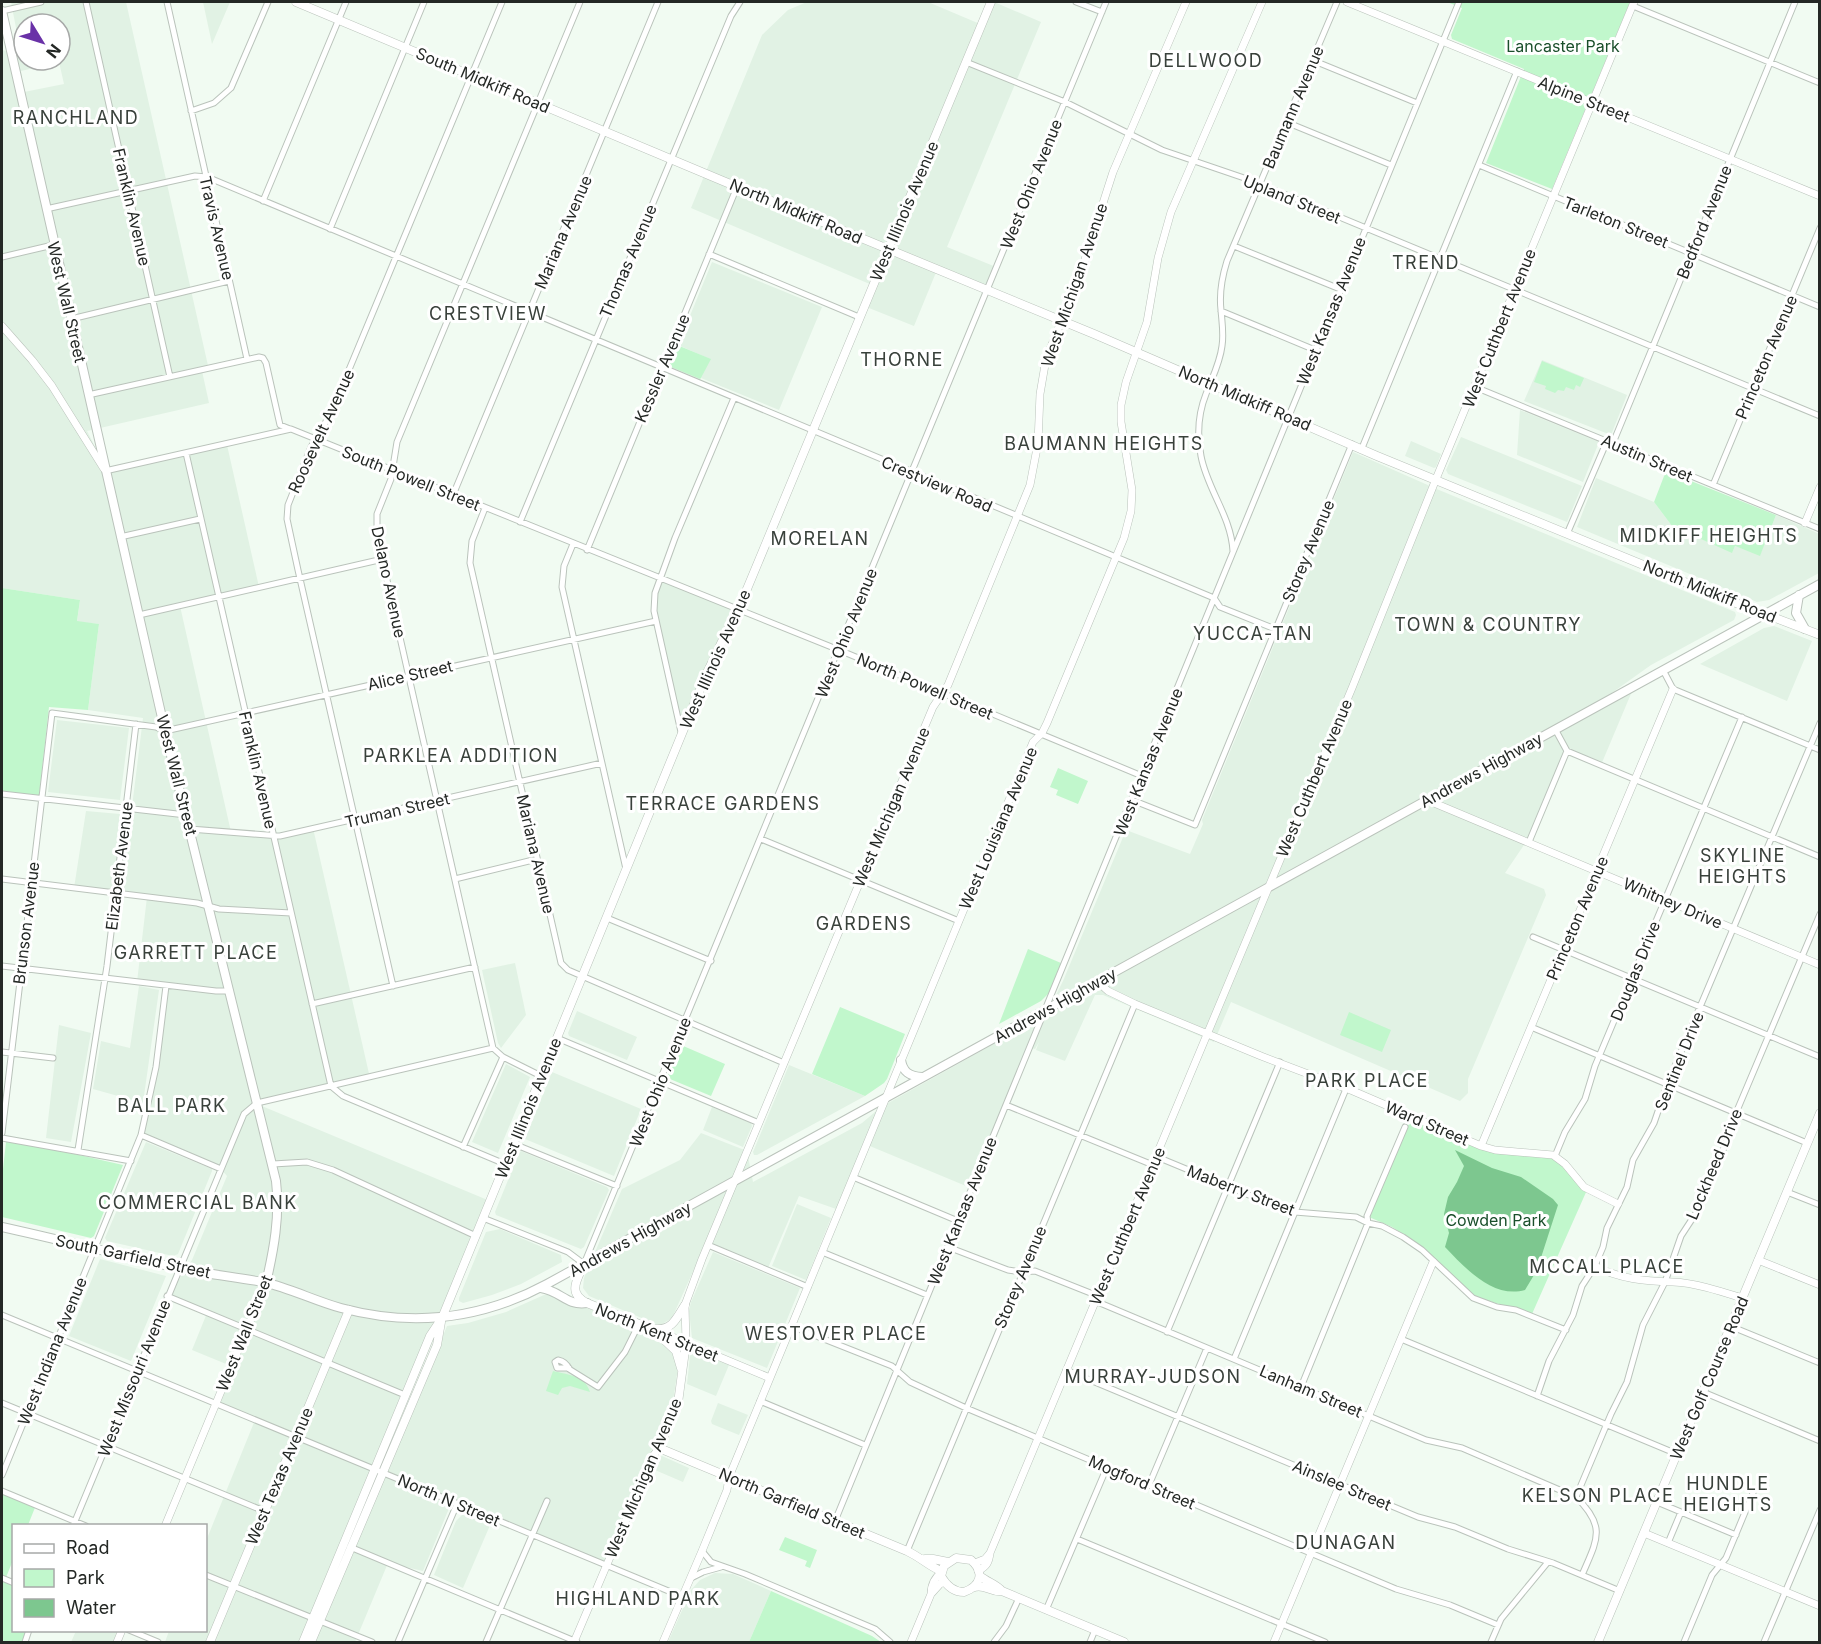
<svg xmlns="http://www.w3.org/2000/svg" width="1821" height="1644" viewBox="0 0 1821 1644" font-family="Inter,sans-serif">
<rect width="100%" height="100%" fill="#f1fbf2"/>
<path fill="#e1f2e4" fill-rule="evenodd" d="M11,2H126L209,370L202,371L209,403L87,431L103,462L105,472L227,445L259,587L180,606L231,832L272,838L313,828L370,1078L257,1104L490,1201L379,1471L450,1506L423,1571L388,1563L355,1642H165L169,1631L206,1630V1541L255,1420L216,1404L231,1366L192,1350L207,1313L167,1297L192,1260L227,1176L221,1169L142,1136L156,1061L166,986L137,982L147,897L74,888L86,811L131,815L143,718L88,710L99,624L77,622L80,600L2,588V50L21,54ZM24,24H60V60H24ZM59,62L64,84L24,92L21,71Z
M203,2H230L212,44Z
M807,2H928L980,24L994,2L1041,22L947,247L996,267L986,291L937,270L914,326L864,306L872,285L691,208L762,35L788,10Z
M712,262L822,307L779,410L701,378L710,359L678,345Z
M1542,360L1627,395L1611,435L1524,401Z
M1520,410L1599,442L1583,482L1517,455Z
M1461,437L1582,486L1567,522L1448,474L1446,470Z
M1411,441L1441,454L1436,467L1434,468L1405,456Z
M1353,452L1439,490L1735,612L1736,615L1734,620L1651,665L1578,717L1633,689L1601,765L1567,751L1528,842H1526L1505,873L1544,889L1546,895L1468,1079V1093L1460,1101L1231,1002L1214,1042L1103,995H1095L1065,1061L1036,1050L1039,1042L1035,1049L1031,1048L966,1186L865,1144L839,1210L799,1196L768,1268L705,1245L672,1318L662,1324H656L589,1296L583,1288L584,1278L622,1189L680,1160L701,1133L747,1151L753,1182L862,1123L881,1107L1046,1015L1063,981L1126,830L1190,854L1203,824L1202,820Z
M1596,478L1654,502L1672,526L1732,552L1735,546L1760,555L1776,515L1815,532L1819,534V573L1769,600L1757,602L1577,527Z
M661,580L738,608L686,726L680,727L652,601Z
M1774,626L1812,641L1787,701L1700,664L1764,628Z
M57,720L129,728L120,800L48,792Z
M515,963L526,1015L501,1048L498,1043L482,970Z
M139,986L159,990L143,1103L93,1089L101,1041L130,1048Z
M577,1011L637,1037L627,1060L569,1036L568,1033Z
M59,1025L91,1033L71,1142L46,1138Z
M506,1064L530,1077L498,1153L472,1142Z
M789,1065L865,1096L757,1155H754L753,1152Z
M552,1072L641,1109L614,1176L525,1139Z
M712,1107L751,1123L752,1126L743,1147L703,1130Z
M146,1142L212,1169V1171L178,1254L173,1256L107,1241L105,1238Z
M521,1151L607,1187L609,1190L584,1247L581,1249L496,1215L495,1212L519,1153Z
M797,1204L831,1218L806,1280L772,1266Z
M500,1229L561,1255L562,1262L521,1284L492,1295L463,1303L459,1301V1298L486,1232Z
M713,1252L800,1288L767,1368L692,1338L689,1311L691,1302Z
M100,1259L166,1276L131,1361L69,1336Z
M554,1294L681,1346L674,1395L606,1562L387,1471L447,1326L468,1323L506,1312L544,1295Z
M693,1351L729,1365L716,1396L687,1384L690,1356Z
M718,1403L748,1415L739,1435L712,1424L711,1421Z
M662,1456L689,1468L683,1482L655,1470L660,1457Z
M465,1512L491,1523L463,1588L434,1575L456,1521Z
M715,1573L733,1574L771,1591L749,1642H668L691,1590L700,1580Z
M76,1631H122L117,1642H71Z"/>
<path fill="#c1f7cc" d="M1447,2H1630L1552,189L1486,163L1524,69L1452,39L1451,35L1462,8Z
M677,345L711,359L701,378L700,379L671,367L669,364Z
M1542,361L1584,378L1580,387L1576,385L1574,390L1566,387L1564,391L1558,390L1555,393L1545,389L1546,386L1534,382Z
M1666,471L1776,515L1760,556L1735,546L1732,553L1672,526L1654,502Z
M2,588L80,600L77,621L99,624L88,710L49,707L39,797L2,793Z
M1058,768L1088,781L1078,804L1056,795L1058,790L1050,787Z
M1028,949L1061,963L1049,993L1041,1001L999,1024Z
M840,1007L905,1034L887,1079L884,1083L865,1096L812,1074Z
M1349,1012L1391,1030L1382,1052L1340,1035Z
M681,1045L725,1064L711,1096L670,1079L667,1076Z
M1411,1116L1474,1144L1554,1155L1587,1190L1532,1314L1476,1297L1414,1241L1392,1227L1369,1217Z
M6,1142L44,1147L123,1165L94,1236L91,1238L2,1217V1178Z
M553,1371C568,1375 585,1375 590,1392L570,1386L562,1388L558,1395L546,1391Z
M2,1493L36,1505L28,1525L14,1526L13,1560L5,1580L13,1584L14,1630L28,1631L23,1642H2Z
M785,1537L817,1550L810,1568L805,1566L807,1561L779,1550Z
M771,1591L872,1636L881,1642H749Z"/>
<path fill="#7dc78f" d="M1455,1150L1492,1168L1521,1177L1553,1199L1558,1205L1537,1270L1525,1290C1493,1299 1465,1268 1445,1247L1449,1233L1444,1214L1448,1197L1457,1182L1464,1166Z"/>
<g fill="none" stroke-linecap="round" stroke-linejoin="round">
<defs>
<path id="minor" d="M86,2L170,377
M167,2L247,359
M1076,2L1102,12
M1633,6L1820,83
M2,11L41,2
M1312,60L1417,103
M966,62L1065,102L1162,150L1250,180L1820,416
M191,111L214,103L231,88L268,2
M1286,122L1391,165
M1479,165L1820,307
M263,201L346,2
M46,209L195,176L207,177L1214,598L1220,607L1275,629
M330,229L424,2
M1234,246L1340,289
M709,254L859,317
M2,257L53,245
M1221,311L1315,350
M71,319L229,281
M1475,387L1820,529
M88,395L259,357L263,358L266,363L280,425L290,429
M1613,443L1795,2
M1362,448L1517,71
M186,453L331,1086L343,1096L505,1164
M105,471L291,429L839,650L1142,776
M1713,485L1820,228
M453,495L658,2
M485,508L472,541L470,563L561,963L568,970L784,1063
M520,522L731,16L740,2
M1567,534L1607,441
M120,537L200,519
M573,544L564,566L562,587L626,869
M587,550L737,187
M1233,551C1231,516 1207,489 1201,456C1197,435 1198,414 1206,394C1212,378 1220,363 1222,346C1224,334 1222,323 1221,310C1219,293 1222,277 1227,261L1337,2
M139,615L383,559
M1663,670L1673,689L1820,750
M1555,729L1567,751L1820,857
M681,732L654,611L655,593L675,538L734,398
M2,794L186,815
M1132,800L1195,825L1352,444
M190,829L280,836L602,763
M761,839L959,921
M1529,842L1567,751
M2,879L197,903L219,909L291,913
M455,879L537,859
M607,918L711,961
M1533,937L1820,1057
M2,966L216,991H230
M393,986L298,570L287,519L288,505L311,447L331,413L502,2
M312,1004L475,967
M1531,1027L1807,1143
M557,1038L759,1123
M493,1048L377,536V514L391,479L397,442L580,2
M2,1052L53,1058
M1006,1105L1153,1165L1162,1159L1261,1200L1295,1212L1356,1217L1368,1223L1382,1226L1403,1237L1422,1250L1473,1298L1497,1307L1516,1310L1566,1330
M2,1133L52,713L156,727L165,731L656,621
M141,1135L221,1169
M2,1138L131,1161
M514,1144L617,1186
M463,1147L503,1057
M78,1150L107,966L136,724
M1555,1156L1565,1132L1585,1099L1595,1066L1742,717
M273,1164L307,1162L333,1170L476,1236
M853,1177L958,1221
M1787,1192L1820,1205
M483,1218L568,1252L584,1264L1106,2
M708,1245L808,1287
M948,1247L1008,1270L1022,1272L1035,1271L1093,1294L1100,1303L1426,1440L1462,1448L1576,1497C1607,1527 1597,1540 1582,1575
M822,1252L927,1295
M167,1296L405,1395
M2,1315L683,1597
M791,1326L892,1366L910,1382L966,1408L1396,1589L1450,1605L1498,1625
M1730,1326L1820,1363
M1167,1332L1280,1062
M1401,1339L1677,1454
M1234,1359L1346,1089
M569,1368H557L555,1362L558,1360C563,1361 567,1364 569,1369L598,1387L625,1352L639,1324
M1066,1370L1418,1517L1455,1527L1508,1549L1553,1563L1620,1591
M1301,1387L1368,1223L1367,1216L1405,1127
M1703,1392L1820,1441
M1537,1396L1549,1361L1573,1315L1582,1286L1595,1266L1603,1247L1607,1228L1627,1187L1633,1160L1654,1123L1667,1085L1820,723
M760,1401L865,1445
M2,1403L264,1511
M2,1475L141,1135L156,1067L166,986
M1149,1485L1207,1348
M2,1491L86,1526
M1576,1497L1611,1414L1627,1382L1643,1325L1665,1282L1681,1236L1696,1213L1705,1184L1725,1146L1736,1113L1820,914
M1657,1502L1736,1535
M835,1521L1459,2
M73,1526L244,1114L257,1103L493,1048L503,1057L541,1076
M1077,1539L1325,1642
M1668,1543L1681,1512
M350,1547L577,1642
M702,1551L711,1562L745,1574L875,1629L890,1642
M907,1551L1135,1004
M206,1575L372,1642
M2,1578L14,1583
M691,1578L703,1572L721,1567
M1046,1610L1107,1467
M129,1630L158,1642
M25,1642L29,1630
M398,1642L457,1504
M486,1642L547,1501
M994,1642L1006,1626L1019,1598
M1090,1642L1095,1630
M1491,1642L1501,1619L1548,1562
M1684,1642L1712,1575L1726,1558L1753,1493
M1764,1642L1820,1510"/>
<path id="tertiary" d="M1347,2L1820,196
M2,326L32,360L52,386L104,469
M1805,523L1820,487
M1427,800L1820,965
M1098,982L1108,991L1135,1004L1261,1056L1353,1091L1481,1146L1495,1150L1553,1155L1565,1164L1584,1187L1618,1204
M1481,1146L1673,689
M1758,1260L1820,1285
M1595,1266C1619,1279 1645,1281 1673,1282C1696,1283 1720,1291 1742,1298
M770,1378L686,1343L685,1305L702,1259L933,707L948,685L1030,485L1038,443L1040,394L1046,359L1080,275L1113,172L1186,2
M165,1526L266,1283
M1644,1533L1820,1606
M975,1563L985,1559L990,1553
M978,1571C987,1566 989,1562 990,1553L1352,688L1436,479L1634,2
M931,1594L940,1584L944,1582
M117,1642L122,1630
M574,1642L653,1456L659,1448
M663,1642L702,1551L727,1490L729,1477L770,1378L1033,742L1042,733L1047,723L1124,538L1131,511L1132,490L1121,422V405L1126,382L1147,322L1158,258L1171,212L1262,2
M911,1642L931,1594C931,1585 934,1578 942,1572
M1274,1642L1433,1262"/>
<path id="secondary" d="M296,2L723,181L1094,334L1377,456L1736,603L1820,635
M584,1264C577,1280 567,1293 587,1303L686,1343L678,1403L659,1448L907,1551C920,1557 929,1566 941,1571
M656,1329C673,1330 677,1317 685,1305
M659,1335L676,1351L681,1368
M956,1558L971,1560C985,1572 981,1586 964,1592C954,1592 946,1585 941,1576L944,1566Z
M925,1559H933L948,1562
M980,1576C987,1582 996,1584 1002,1591
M975,1587C985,1584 992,1593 1002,1591L1124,1642
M210,1642L349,1310
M303,1642L430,1336L442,1318L706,675L747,589L991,2
M311,1642L437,1345L441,1322
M1598,1642L1820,1113"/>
<path id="primary" d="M2,11L165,731L276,1181C280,1216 274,1249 266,1283
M1799,595L1796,613L1805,629
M901,1060C903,1072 909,1076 922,1077
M2,1227C61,1240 119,1255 178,1268C207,1274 235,1277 263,1282C290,1288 315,1301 341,1308C412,1327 482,1319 547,1284L1820,584
M541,1288C561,1291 566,1306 587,1303"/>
</defs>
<use href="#minor" stroke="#bac3bb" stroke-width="7"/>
<use href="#tertiary" stroke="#bac3bb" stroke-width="8"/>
<use href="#secondary" stroke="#bac3bb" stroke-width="9"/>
<use href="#primary" stroke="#bac3bb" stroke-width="10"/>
<use href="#minor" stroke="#fff" stroke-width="5"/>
<use href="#tertiary" stroke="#fff" stroke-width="7"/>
<use href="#secondary" stroke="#fff" stroke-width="8"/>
<use href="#primary" stroke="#fff" stroke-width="8"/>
</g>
<g text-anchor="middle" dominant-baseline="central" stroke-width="6" stroke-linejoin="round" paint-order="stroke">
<g font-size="16" fill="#1a4f2b" stroke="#fff">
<text x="1563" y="46">Lancaster Park</text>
<text x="1496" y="1220">Cowden Park</text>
</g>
<g font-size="16" fill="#242825" stroke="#fff">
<text transform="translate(483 80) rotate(23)">South Midkiff Road</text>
<text transform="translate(1584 99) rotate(22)">Alpine Street</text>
<text transform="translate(1293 107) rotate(-67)">Baumann Avenue</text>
<text transform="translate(1031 184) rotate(-68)">West Ohio Avenue</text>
<text transform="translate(1292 199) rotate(22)">Upland Street</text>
<text transform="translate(132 207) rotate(77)">Franklin Avenue</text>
<text transform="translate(796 211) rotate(23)">North Midkiff Road</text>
<text transform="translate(904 211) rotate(-67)">West Illinois Avenue</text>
<text transform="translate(1616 222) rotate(22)">Tarleton Street</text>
<text transform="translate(1704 222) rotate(-68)">Bedford Avenue</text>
<text transform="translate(217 228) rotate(77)">Travis Avenue</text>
<text transform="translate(563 232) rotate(-67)">Mariana Avenue</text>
<text transform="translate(628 261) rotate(-67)">Thomas Avenue</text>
<text transform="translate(1074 285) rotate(-71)">West Michigan Avenue</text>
<text transform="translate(67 302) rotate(77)">West Wall Street</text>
<text transform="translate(1331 311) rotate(-68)">West Kansas Avenue</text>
<text transform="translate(1499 328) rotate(-68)">West Cuthbert Avenue</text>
<text transform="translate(1766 357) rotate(-67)">Princeton Avenue</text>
<text transform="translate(662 368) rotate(-67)">Kessler Avenue</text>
<text transform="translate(1245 398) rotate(23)">North Midkiff Road</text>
<text transform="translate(321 431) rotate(-65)">Roosevelt Avenue</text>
<text transform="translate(1647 458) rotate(23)">Austin Street</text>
<text transform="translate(411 478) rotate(22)">South Powell Street</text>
<text transform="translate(937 484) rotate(23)">Crestview Road</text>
<text transform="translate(1308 551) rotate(-67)">Storey Avenue</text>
<text transform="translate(389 582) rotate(78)">Delano Avenue</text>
<text transform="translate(1710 591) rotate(22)">North Midkiff Road</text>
<text transform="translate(846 633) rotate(-68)">West Ohio Avenue</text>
<text transform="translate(715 659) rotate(-66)">West Illinois Avenue</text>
<text transform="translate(410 675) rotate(-13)">Alice Street</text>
<text transform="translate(925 686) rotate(23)">North Powell Street</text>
<text transform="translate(1148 762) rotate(-68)">West Kansas Avenue</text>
<text transform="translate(258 770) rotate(77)">Franklin Avenue</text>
<text transform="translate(1481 770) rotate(-29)">Andrews Highway</text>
<text transform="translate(177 775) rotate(76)">West Wall Street</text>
<text transform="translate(1314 778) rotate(-67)">West Cuthbert Avenue</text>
<text transform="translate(891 807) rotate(-67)">West Michigan Avenue</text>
<text transform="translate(397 810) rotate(-13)">Truman Street</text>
<text transform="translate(998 828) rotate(-67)">West Louisiana Avenue</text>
<text transform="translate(536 854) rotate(77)">Mariana Avenue</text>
<text transform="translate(119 866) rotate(-83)">Elizabeth Avenue</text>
<text transform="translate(1673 903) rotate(23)">Whitney Drive</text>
<text transform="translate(1577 918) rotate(-67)">Princeton Avenue</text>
<text transform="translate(26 923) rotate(-83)">Brunson Avenue</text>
<text transform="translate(1635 971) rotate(-68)">Douglas Drive</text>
<text transform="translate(1055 1005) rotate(-29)">Andrews Highway</text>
<text transform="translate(1679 1061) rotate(-68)">Sentinel Drive</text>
<text transform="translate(660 1082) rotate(-68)">West Ohio Avenue</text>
<text transform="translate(528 1108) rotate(-68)">West Illinois Avenue</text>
<text transform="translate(1427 1123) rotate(23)">Ward Street</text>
<text transform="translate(1714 1164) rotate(-67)">Lockheed Drive</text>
<text transform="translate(1241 1190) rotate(21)">Maberry Street</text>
<text transform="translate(962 1211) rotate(-68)">West Kansas Avenue</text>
<text transform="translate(1127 1226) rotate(-67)">West Cuthbert Avenue</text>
<text transform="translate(630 1239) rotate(-29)">Andrews Highway</text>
<text transform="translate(133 1256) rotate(12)">South Garfield Street</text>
<text transform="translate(1020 1277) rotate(-67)">Storey Avenue</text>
<text transform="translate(657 1332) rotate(22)">North Kent Street</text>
<text transform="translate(244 1333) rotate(-68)">West Wall Street</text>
<text transform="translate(52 1351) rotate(-68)">West Indiana Avenue</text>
<text transform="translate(134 1378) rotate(-68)">West Missouri Avenue</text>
<text transform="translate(1709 1378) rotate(-67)">West Golf Course Road</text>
<text transform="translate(1311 1391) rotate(23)">Lanham Street</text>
<text transform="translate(279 1476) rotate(-67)">West Texas Avenue</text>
<text transform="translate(643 1478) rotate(-67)">West Michigan Avenue</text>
<text transform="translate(1142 1482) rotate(23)">Mogford Street</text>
<text transform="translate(1342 1485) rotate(23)">Ainslee Street</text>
<text transform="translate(449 1500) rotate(23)">North N Street</text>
<text transform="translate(792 1503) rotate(23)">North Garfield Street</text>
</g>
<g font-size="18" letter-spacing="1.5" fill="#39413b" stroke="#fff">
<text x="1206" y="60">DELLWOOD</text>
<text x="76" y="117">RANCHLAND</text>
<text x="1426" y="262">TREND</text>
<text x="488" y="313">CRESTVIEW</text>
<text x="902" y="359">THORNE</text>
<text x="1104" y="443">BAUMANN HEIGHTS</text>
<text x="1709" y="535">MIDKIFF HEIGHTS</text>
<text x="820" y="538">MORELAN</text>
<text x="1488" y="624">TOWN &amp; COUNTRY</text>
<text x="1253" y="633">YUCCA-TAN</text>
<text x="461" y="755">PARKLEA ADDITION</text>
<text x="723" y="803">TERRACE GARDENS</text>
<text x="1743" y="855">SKYLINE<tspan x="1743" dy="21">HEIGHTS</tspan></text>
<text x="864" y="923">GARDENS</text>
<text x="196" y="952">GARRETT PLACE</text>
<text x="1367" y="1080">PARK PLACE</text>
<text x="172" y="1105">BALL PARK</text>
<text x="198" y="1202">COMMERCIAL BANK</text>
<text x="1607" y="1266">MCCALL PLACE</text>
<text x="836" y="1333">WESTOVER PLACE</text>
<text x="1153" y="1376">MURRAY-JUDSON</text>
<text x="1728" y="1483">HUNDLE<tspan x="1728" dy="21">HEIGHTS</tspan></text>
<text x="1598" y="1495">KELSON PLACE</text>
<text x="1346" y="1542">DUNAGAN</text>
<text x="638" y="1598">HIGHLAND PARK</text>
</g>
</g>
<rect width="1821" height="1644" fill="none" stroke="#242825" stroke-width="6"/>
<rect x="12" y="1524" width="195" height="108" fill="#ffffff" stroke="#a7a9a8" stroke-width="1.5"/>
<rect x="24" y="1544" width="30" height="9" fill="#ffffff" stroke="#a7a9a8" stroke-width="1.5"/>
<text x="66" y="1554" font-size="18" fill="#242825">Road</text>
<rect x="24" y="1569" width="30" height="18" fill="#c1f7cc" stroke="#a7a9a8" stroke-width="1.5"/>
<text x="66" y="1584" font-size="18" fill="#242825">Park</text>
<rect x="24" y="1599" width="30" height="18" fill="#7dc78f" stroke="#a7a9a8" stroke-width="1.5"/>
<text x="66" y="1614" font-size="18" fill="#242825">Water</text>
<g transform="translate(42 42) rotate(128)"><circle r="28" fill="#ffffff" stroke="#a7a9a8" stroke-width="1.5"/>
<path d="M0-4.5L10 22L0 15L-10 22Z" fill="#6931a7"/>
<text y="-9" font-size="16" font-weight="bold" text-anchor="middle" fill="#242825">N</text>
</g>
</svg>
